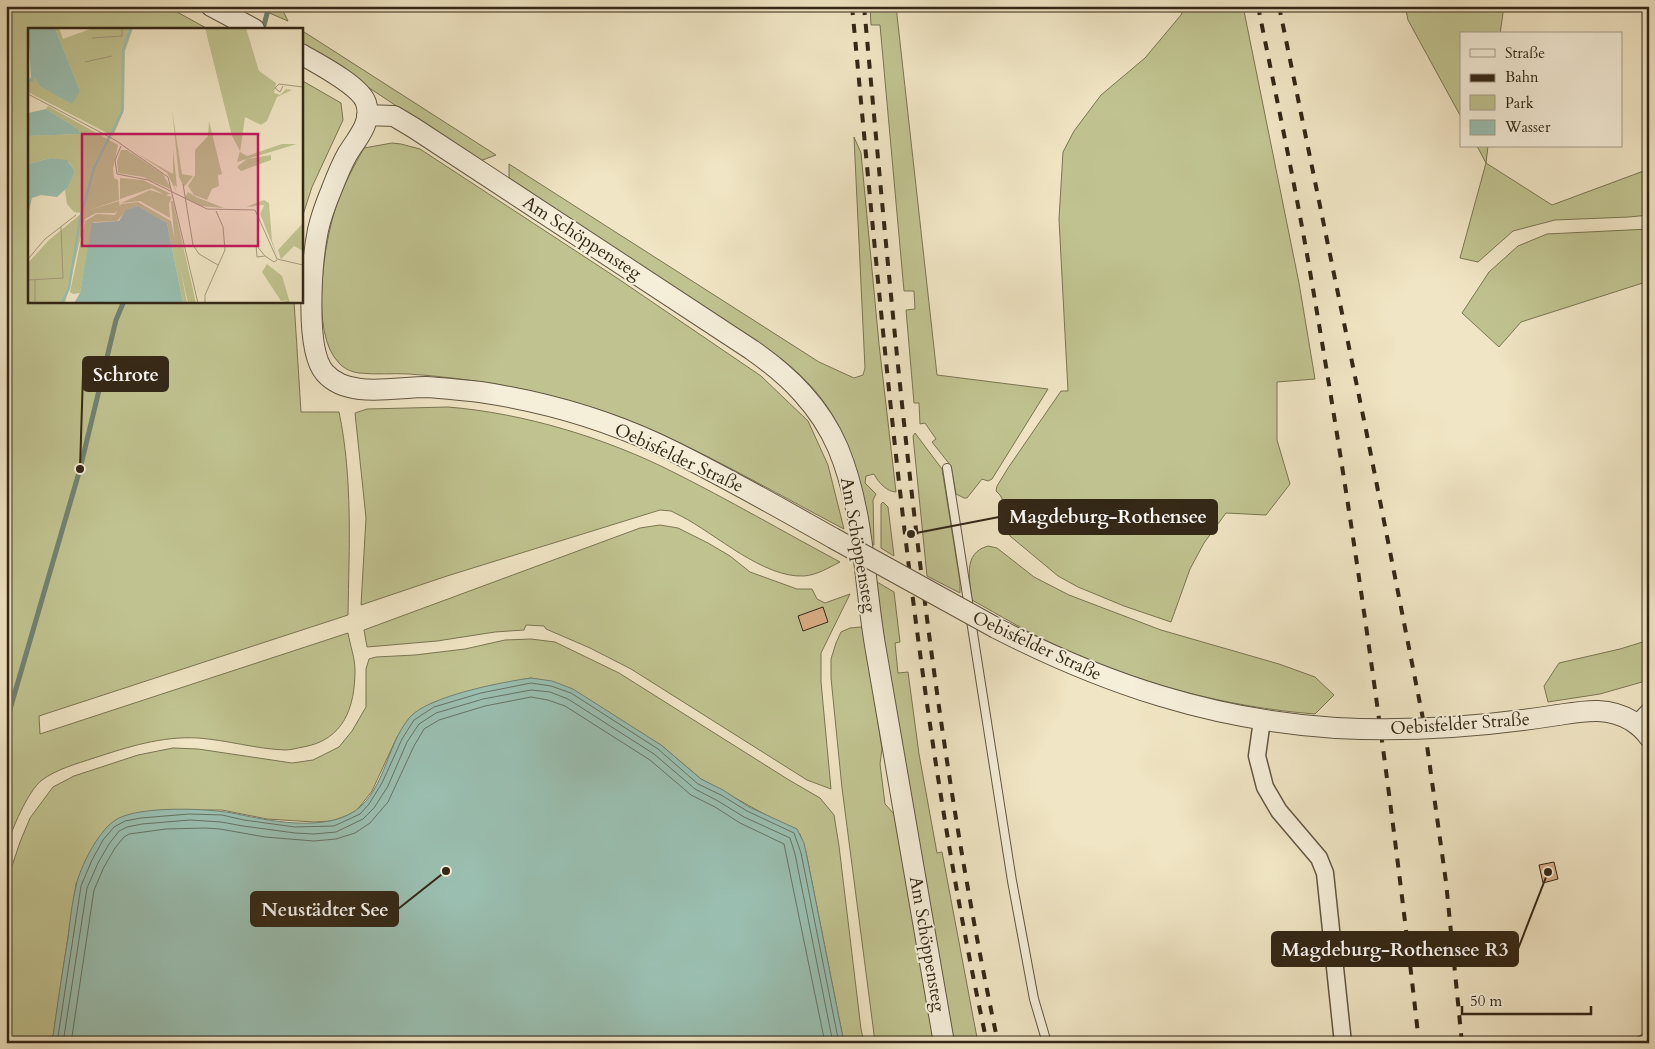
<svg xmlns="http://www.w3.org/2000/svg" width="1655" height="1049" viewBox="0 0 1655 1049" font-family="Cardo,serif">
<rect width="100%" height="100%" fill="#f0e5c4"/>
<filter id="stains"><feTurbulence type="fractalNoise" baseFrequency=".004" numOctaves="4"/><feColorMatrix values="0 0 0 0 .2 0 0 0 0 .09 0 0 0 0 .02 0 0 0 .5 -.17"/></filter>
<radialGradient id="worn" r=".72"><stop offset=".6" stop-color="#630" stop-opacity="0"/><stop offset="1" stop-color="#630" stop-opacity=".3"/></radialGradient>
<path fill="#c0c390" stroke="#7a7553" d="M6,6H166L208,29H29V301H294L301,412H339C353,479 349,547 348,615L39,716L40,734L348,633C350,645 355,658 355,670C355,707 344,740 303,747C297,748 291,750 285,750C256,749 227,740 198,738C161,736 128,747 94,758C76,764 57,769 42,780C27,792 12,830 6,847V745L11,744L6,743Z
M253,6H283L282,9L288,21Z
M870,6H896L937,375L1048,389L992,479L988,481L982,479L967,498H964L956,494L951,466L932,442L936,439L925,423L920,424L919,403H914L906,310L915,309L914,291H904L880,25H871Z
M1185,6H1243L1299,283L1315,379L1277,382V440L1290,484L1266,515L1226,513L1204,543L1190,569L1171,622L1124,606L1078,587L1058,576L1010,536L1003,523L1007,508L1000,495L996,491L997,486L1008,468L1061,391H1068L1059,219L1063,152L1074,131L1101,95L1145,58L1181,15Z
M1405,6H1504L1500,34H1461V117L1408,20Z
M301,30L496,155L480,161L301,43Z
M301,80L341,103L343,120L312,187L301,221Z
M854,137L861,153L879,344L896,492C887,492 878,482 874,474L866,476L865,483L876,494L873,500L874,545L867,541C860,492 856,451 828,408C795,358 744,335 695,303C633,262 571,221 509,180V164L819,362L854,378L863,375L865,368Z
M392,143L401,144L420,149L617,278L761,376L808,421L828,465L844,529C783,497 722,462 659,433C609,410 555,395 501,385C471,380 440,376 409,374C393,373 376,375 359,373C352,372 344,369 339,363C309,333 324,241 337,204C344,184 354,166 364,148Z
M1477,146H1488L1486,163L1552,205L1649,169V215L1629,217L1555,220L1513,231L1478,262L1460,258L1486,163Z
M1649,229V281L1521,322L1499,347L1462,313L1489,272L1518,246L1547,234Z
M448,407C523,413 606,438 673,472C729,500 784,532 840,562C828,568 817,575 804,576C763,578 716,534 681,516L671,511L660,510L447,576L361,605L366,518L355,413L367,409Z
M915,433L942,469L960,582V593L927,576L913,436Z
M883,502L888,507L894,556L881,548V504Z
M660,525L678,528L708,543L730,556L750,572L797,589H812L817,599L825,603L850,594L821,653V682L831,789L807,780L631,669L590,648L546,629L544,626L526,625L524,630L495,632L437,641L367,647L364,630L640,528Z
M988,546L997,548L1034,577L1069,595L1161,630L1279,664L1315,677L1334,695L1315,714C1225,707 1136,683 1055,645C1027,632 999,615 972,600C970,580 962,553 988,546Z
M872,579L894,592L900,642L895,643L898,673L908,672L919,754L937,853L942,852L978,1043H953L918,857L904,755L895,712Z
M861,627L864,631L882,749L880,764L885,804L894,814L937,1043L875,1042L842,788L831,678V659L836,643L841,632L850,628Z
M531,639L555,642L619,673L789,780L820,798L834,815L839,846L861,1029L864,1043H844L806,852L800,834L701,779L661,745L531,678L480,688L432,703L410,717L397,737L372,791L357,810L348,815L332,821L314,822L267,819L222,810H164L140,813L107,827L87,858L76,884L52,1043H6V884L20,842L30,818L53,787L74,776L138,755L173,748L198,749L292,763L313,760L339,747L352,731L366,707V669L369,659L376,657L415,655L465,649L505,640Z
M1649,640V680L1600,694L1548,702L1544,686L1559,663L1620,649Z"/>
<path fill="#9abfb1" stroke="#718273" d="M531,678L552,681L573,689L661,745L701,779L723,790L749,807L797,829L804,843L806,852L844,1043H52C57,1008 62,973 68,938C70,921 72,902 76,886C80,867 98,832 114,821C135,805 211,808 237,814C269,821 318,830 348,815C385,797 385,746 410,717C429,696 502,682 531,678Z"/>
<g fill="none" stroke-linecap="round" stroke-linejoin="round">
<path stroke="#667364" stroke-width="1" d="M57,1043L81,886L92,860L103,840L114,827L125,821L141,818L189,814L222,815L244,820L295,827L334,826L360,814L369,804L382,783L402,739L414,720L434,707L481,693L531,683L551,686L571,693L658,749L698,784L721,795L747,811L794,833L801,853L839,1043
M63,1043L87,888L98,863L109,844L119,831L127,827L142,824L190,820L221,822L243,826L295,833L314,834L336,832L363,819L374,808L388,786L407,742L419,724L436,713L483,699L531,690L550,692L568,699L654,754L695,789L718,801L744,817L790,838L795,854L833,1043
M71,1043L94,890L104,867L115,848L124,837L129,834L166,829L205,828L220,829L265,837L314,841L336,839L355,833L370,823L388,802L414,746L424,729L439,720L485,706L531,697L548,700L565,706L650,760L691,795L715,807L740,823L784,844L825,1043"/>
<path stroke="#718273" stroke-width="5" d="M263,29L269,6
M6,723L80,469L116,320L124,301"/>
</g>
<path fill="#dbae87" stroke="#332716" d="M823,607L828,622L803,631L798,616Z
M1554,862L1558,879L1543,883L1539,865Z"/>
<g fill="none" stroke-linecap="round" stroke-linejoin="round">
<defs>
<path id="service" d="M947,468L1012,881L1034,999L1047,1043
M1633,722L1649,705
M1636,1043L1649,1036"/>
<path id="minor" d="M1262,720L1257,756L1265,787L1279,811L1319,858L1325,873L1343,1043"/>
<path id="tertiary" d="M211,6L254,29
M301,54C318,64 361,86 366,103C368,109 368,116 366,122C363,133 354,143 348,153C341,165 336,178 331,191C326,203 321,217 318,230C312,260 304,350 325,373C348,399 395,387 426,387C444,388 462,390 480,392C541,401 604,419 660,445C719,473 776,506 833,538
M367,115L394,116L414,128L752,350C789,376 820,406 838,448C864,510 864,580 875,645C897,777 920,910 944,1043
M996,628C1105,684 1213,720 1336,728
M1558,715C1584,711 1608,706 1632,721C1638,725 1645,731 1649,737"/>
</defs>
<use href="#service" stroke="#625642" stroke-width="10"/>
<use href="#minor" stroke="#625642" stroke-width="19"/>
<use href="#tertiary" stroke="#625642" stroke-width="22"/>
<use href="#service" stroke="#f5eed9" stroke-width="8"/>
<use href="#minor" stroke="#f5eed9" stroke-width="16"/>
<use href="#tertiary" stroke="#f5eed9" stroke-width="20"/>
<path stroke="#332716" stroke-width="4" stroke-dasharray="9 9" stroke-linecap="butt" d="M852,6C885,353 913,702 987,1043
M864,6C896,353 925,701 998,1043
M1258,6C1275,91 1293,175 1308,260C1353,519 1390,781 1419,1043
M1279,6L1367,435L1424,724L1446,882L1462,1043"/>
<defs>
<path id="tertiary-bridge" d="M833,538L996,628
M1336,728C1413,732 1482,727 1558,715"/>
</defs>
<use href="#tertiary-bridge" stroke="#625642" stroke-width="22" stroke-linecap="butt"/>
<use href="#tertiary-bridge" stroke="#f5eed9" stroke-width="20"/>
</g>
<g text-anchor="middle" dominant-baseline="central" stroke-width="4" stroke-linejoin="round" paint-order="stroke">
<g font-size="18" fill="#332716" stroke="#f5eed9">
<text transform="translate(582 238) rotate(33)">Am Schöppensteg</text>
<text transform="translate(679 458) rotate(25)">Oebisfelder Straße</text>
<text transform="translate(858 545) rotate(80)">Am Schöppensteg</text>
<text transform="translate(1037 646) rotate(25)">Oebisfelder Straße</text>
<text transform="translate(1460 724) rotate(-4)">Oebisfelder Straße</text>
<text transform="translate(927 944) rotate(80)">Am Schöppensteg</text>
</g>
</g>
<g transform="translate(28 28)">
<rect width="275" height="275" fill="#f0e5c4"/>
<path d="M27,0H31L35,11L65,0H105L97,23L96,82L85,108L0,64V53L7,49L17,58L52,63ZM177,0H218L231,43L248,55L246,65L252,67L258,61L264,62L249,69L239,93L233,97L217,89L212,124L219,128L254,116H269L209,134L212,123L204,108ZM20,78L90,117L85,141L86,150L90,152L91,172L58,183L91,173L92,180L87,185H68L57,191L37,275H0V235L21,212L54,185L46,184L39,176L37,163L47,143L41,134L23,130L0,136V108L53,106L50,101L18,81ZM144,82L154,146L165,148L156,159L151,149ZM181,93L194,146L190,147L191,158L184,161L179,172L166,167L160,158L167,147V122L180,108ZM145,121L149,159L146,157L149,165L139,145L108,125L145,146ZM93,122H99L135,146L144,162L115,149L90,145L89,133ZM243,127V132L213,143L209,139L219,131ZM92,150L115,152L143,166L137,167L124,160L92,171ZM122,162L144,169L141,176L142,190L112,173L93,175ZM160,164L168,169L196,180L173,178L157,170ZM236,172L241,175L244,213L250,230L232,186L236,177L218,179ZM143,173H145L168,275H160L147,217ZM110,174L143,193L159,275H155L139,195L110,178L99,182L89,193L65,194L52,265L45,266L42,264L57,193L69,186L87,187L93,176ZM275,195V223L266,218L253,231L250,222ZM239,236L254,248L262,275H253L260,272L253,273L234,244Z" fill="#c0c390"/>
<path d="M0,0H27L52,63L44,76L12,58L7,49L5,54L0,53L3,49ZM18,81L50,101L53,106L0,108V85ZM23,130L39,132L47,143L39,160L29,169L13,167L4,170L0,187V136ZM110,178L139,195L155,275H46L52,265L64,195L91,193L98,182Z" fill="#9abfb1"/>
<path fill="none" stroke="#9abfb1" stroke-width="2.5" d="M34,275L41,260L52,191L66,140L94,84L95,22L103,0"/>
<path fill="none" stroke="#a4997e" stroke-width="1" d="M64,10L94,8V0M57,34L84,28M255,58L252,64L247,60L251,56L275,59M0,66L87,112L140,149L170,275M93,118L87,132L89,146L120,152L179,181L227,182L249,231L275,237M155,156L165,217L171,226L190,237M237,228L229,229L228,217L237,228L246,234L249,232M0,231L17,211L48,187M0,252L35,250L33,199M7,275V252M177,275V267L197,222L195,199L188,183"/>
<path fill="#c2185b" fill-opacity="0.15" stroke="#c2185b" stroke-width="2.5" d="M54,106H230V218H54Z"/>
<rect width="275" height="275" fill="none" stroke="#332716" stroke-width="2.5"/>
</g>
<path fill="none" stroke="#332716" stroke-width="2" d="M80 469L83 374M911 534L999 517M446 871L398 909M1548 872L1518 949"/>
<g fill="#332716" stroke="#f5eed9" stroke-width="2">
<circle cx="80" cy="469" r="5"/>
<circle cx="911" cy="534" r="5"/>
<circle cx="446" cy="871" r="5"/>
<circle cx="1548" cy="872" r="5"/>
</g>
<g fill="#332716" stroke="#332716" stroke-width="2">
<rect x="83" y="357" width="85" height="34" rx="5"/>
<rect x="999" y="500" width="218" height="34" rx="5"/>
<rect x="251" y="892" width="147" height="34" rx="5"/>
<rect x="1272" y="932" width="246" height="34" rx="5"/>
</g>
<g font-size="19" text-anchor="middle" font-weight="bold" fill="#fff">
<text x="126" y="381">Schrote</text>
<text x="1108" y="523">Magdeburg-Rothensee</text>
<text x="325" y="916">Neustädter See</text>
<text x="1395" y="956">Magdeburg-Rothensee R3</text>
</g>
<rect width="1655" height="1049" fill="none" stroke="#f0e5c4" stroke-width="25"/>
<rect x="8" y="8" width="1640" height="1034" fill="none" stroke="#332716" stroke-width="2.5"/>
<rect x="12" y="12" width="1630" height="1024" fill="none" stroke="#332716"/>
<rect x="1460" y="32" width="162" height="115" fill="#f5eed9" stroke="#a79e8b"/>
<rect x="1470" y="49" width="25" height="8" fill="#f5eed9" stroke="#a79e8b"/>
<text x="1505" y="58" font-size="15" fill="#332716">Straße</text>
<rect x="1470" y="74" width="25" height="8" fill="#332716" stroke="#a79e8b"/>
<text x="1505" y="82" font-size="15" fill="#332716">Bahn</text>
<rect x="1470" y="95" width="25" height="15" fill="#c0c390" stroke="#a79e8b"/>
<text x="1505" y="108" font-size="15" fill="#332716">Park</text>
<rect x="1470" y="120" width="25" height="15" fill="#9abfb1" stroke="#a79e8b"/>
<text x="1505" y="132" font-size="15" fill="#332716">Wasser</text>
<path d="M1462 1006v8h129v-8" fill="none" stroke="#332716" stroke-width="2.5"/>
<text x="1470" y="1006" font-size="15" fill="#332716" stroke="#f5eed9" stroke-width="4" paint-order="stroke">50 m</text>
<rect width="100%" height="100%" filter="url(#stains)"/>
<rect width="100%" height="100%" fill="url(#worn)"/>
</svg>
